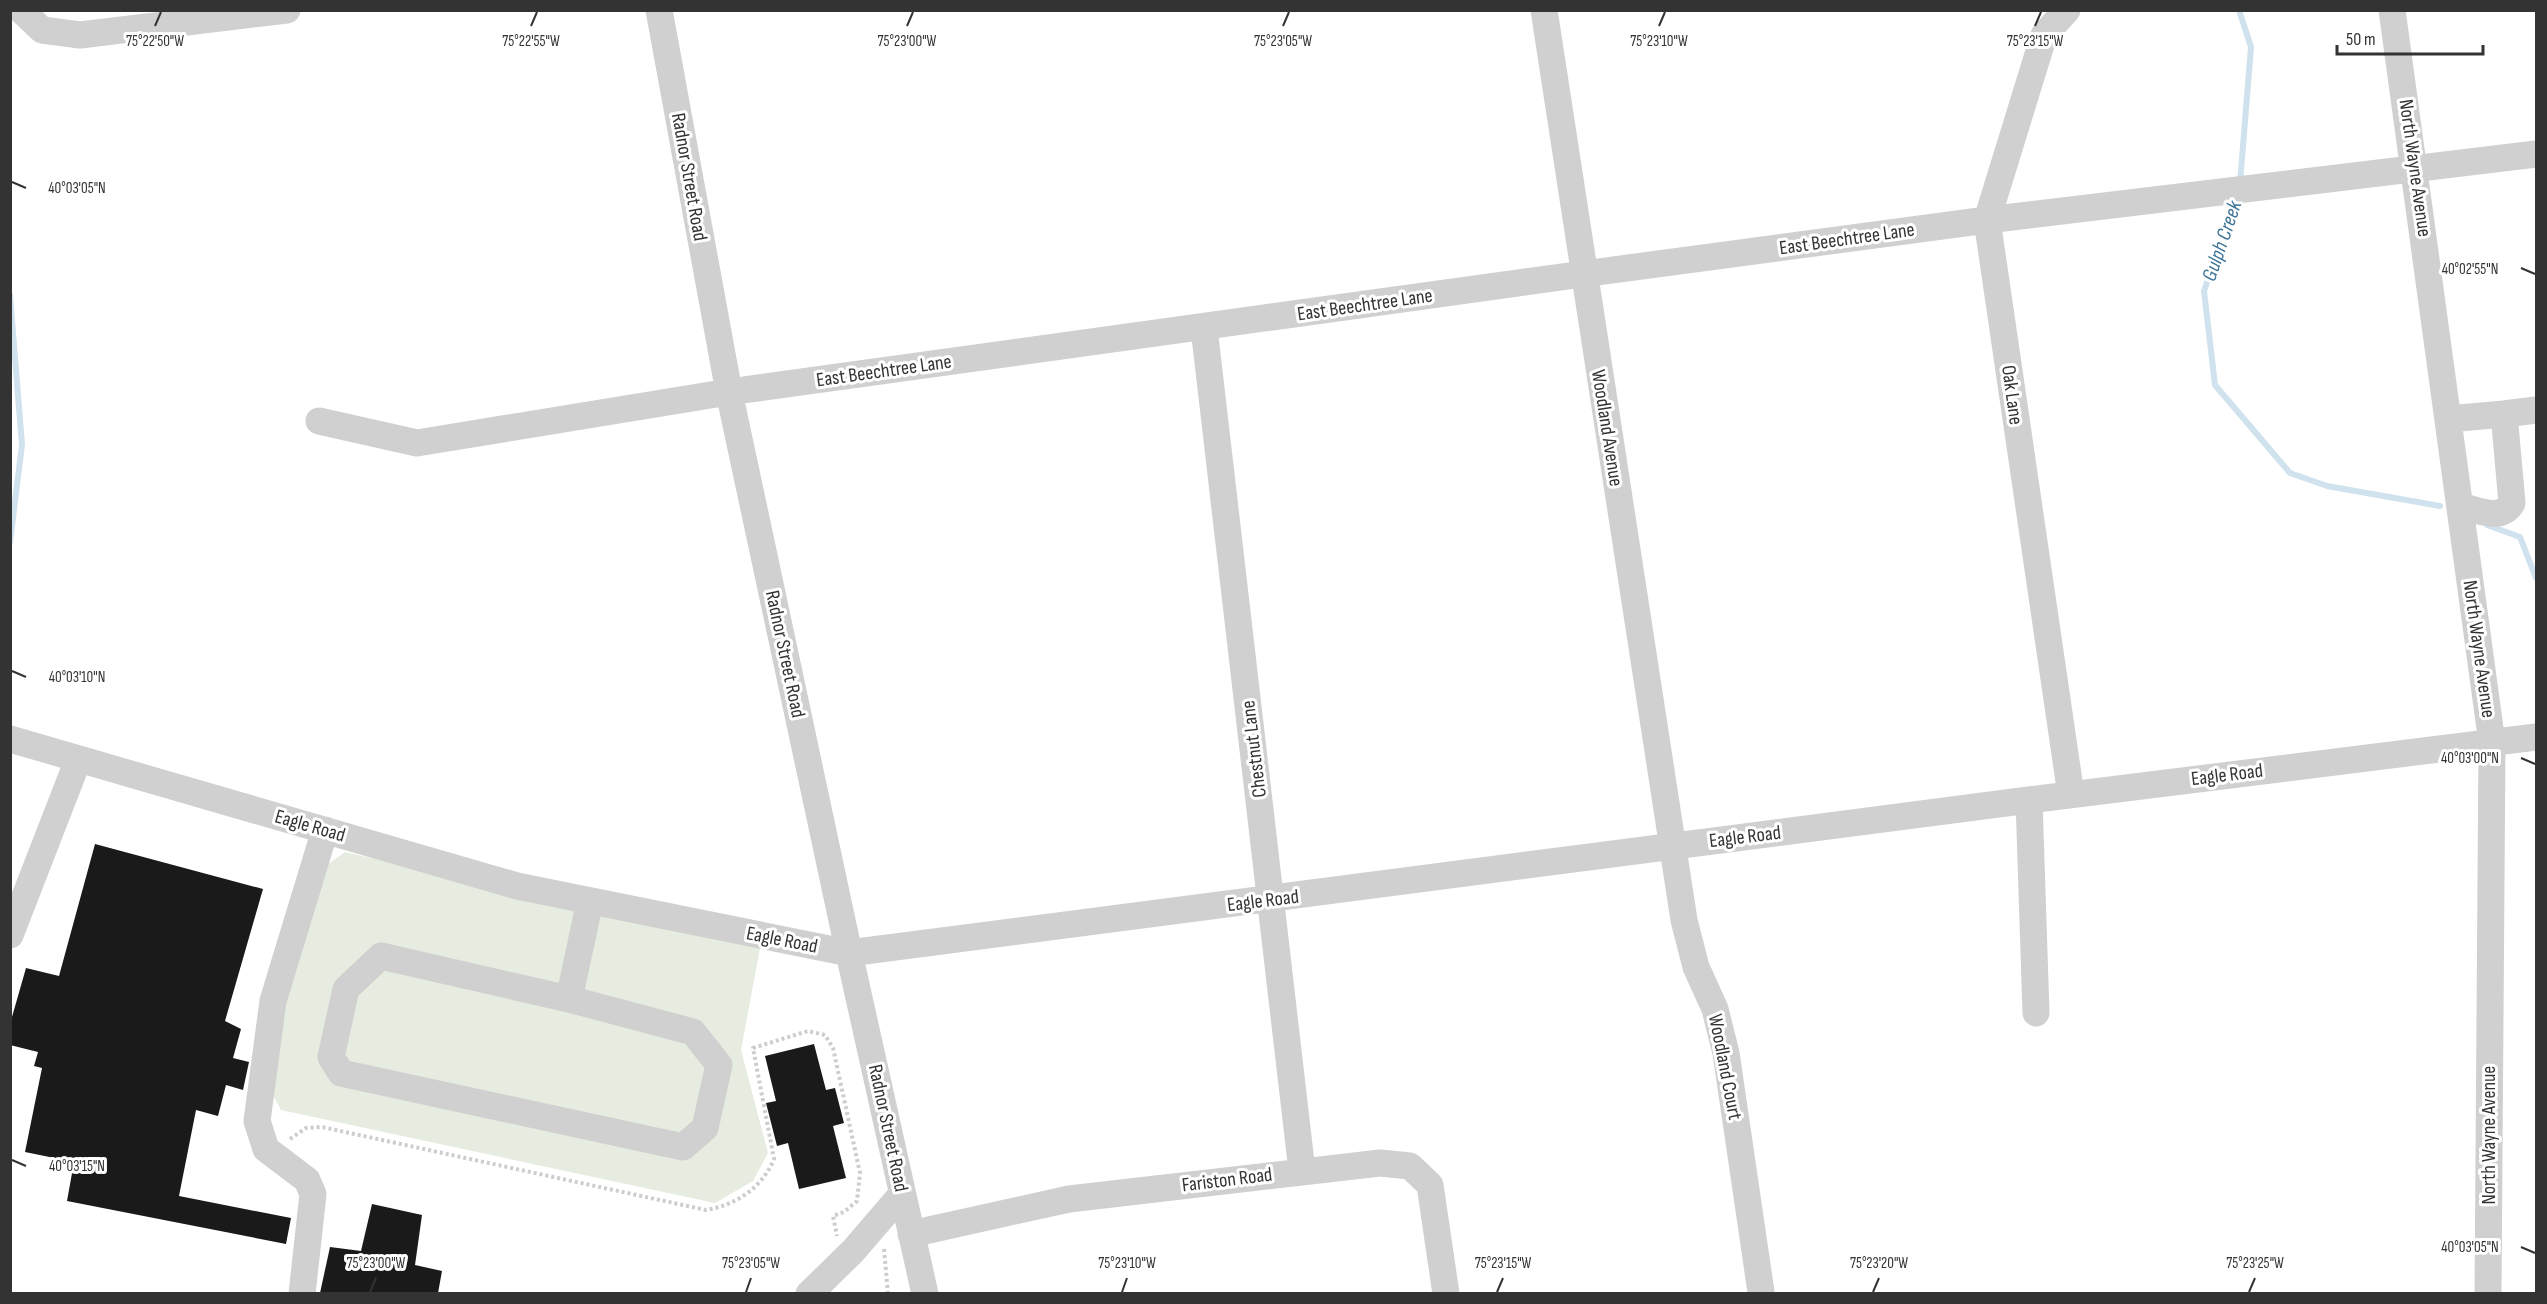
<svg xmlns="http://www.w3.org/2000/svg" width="2547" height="1304" viewBox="0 0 2547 1304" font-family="'Sofia Sans Condensed',sans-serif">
<rect width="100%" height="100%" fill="#fff"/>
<path fill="#e6ecdf" d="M345,852L760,948L741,1050L768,1153L753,1181L715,1203L281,1110L271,1091L281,1009L320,870Z"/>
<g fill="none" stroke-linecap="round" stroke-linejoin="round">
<path stroke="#cfe2ee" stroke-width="6" d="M2239,10L2251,47L2240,183
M2237,198L2204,291L2215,385L2290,473L2327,486L2440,506
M10,295L22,445L10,542
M2487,525L2520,537L2536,578"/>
</g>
<path fill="#1a1a1a" d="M95,844L263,889L225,1021L241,1029L233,1058L249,1062L243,1090L226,1085L218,1116L196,1110L179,1196L291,1218L286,1244L67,1201L74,1162L25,1152L42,1068L34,1066L38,1052L10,1045V1024L26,968L59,976Z
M814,1044L826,1090L835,1088L844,1123L833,1126L846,1178L799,1189L788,1143L777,1146L766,1103L776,1101L765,1056Z
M372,1204L422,1215L415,1265L442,1271L438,1293H320L330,1247L361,1251Z"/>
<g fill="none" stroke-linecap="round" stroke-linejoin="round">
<path stroke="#cdcdcd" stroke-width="4" stroke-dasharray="3 3" stroke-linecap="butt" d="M290,1139L306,1128L322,1127L706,1210C736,1205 762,1188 774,1159L753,1048L808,1031L825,1035L833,1048L860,1173L857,1201L844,1212L833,1216L837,1236
M884,1249L888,1294"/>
<path stroke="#d0d0d0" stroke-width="27" d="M21,10L42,30L80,35L287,10
M659,10L729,392L849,953L925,1294
M1544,10L1684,920L1696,967L1715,1009L1726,1053L1761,1292
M2067,10L2044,35L1987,220L2071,795
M2392,10L2492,743L2488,1294
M1204,328L1302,1171
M2504,414L2536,410
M2448,419L2504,414L2512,503C2501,522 2478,510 2460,506
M319,421L417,443L729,392L1583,274L1987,220L2536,154
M10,739L517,886L849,953L2029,800L2536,737
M2029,800L2036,1013
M10,935L78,760
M569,999L693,1032L719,1065L705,1128L683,1147L341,1073L331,1057L346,989L381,956L569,999L590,901
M911,1234L1069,1199L1380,1163L1410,1166L1430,1185L1446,1294
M302,1294L313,1194L307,1180L266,1149L257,1121L273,1001L325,830
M809,1294L853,1251L902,1194"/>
</g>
<path fill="none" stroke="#333" stroke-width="2" d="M155,26L161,12M531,26L537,12M907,26L913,12M1283,26L1289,12M1659,26L1665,12M2035,26L2041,12M12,182L26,188M2521,268L2535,274M12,671L26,677M2521,758L2535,764M12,1160L26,1166M2521,1247L2535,1253M370,1292L376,1278M746,1292L751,1278M1122,1292L1127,1278M1497,1292L1503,1278M1873,1292L1879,1278M2249,1292L2255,1278"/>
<g text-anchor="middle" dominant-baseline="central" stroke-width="6" stroke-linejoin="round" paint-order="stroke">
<g font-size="20" fill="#333" stroke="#fff">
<text transform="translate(2415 168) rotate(82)">North Wayne Avenue</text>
<text transform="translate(689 177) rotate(80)">Radnor Street Road</text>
<text transform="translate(1847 239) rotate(-8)">East Beechtree Lane</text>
<text transform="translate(1365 305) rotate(-8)">East Beechtree Lane</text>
<text transform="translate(884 371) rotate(-8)">East Beechtree Lane</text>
<text transform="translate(2012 395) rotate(82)">Oak Lane</text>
<text transform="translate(1607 428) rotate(81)">Woodland Avenue</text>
<text transform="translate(2479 649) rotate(82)">North Wayne Avenue</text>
<text transform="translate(785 654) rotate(78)">Radnor Street Road</text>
<text transform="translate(1254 749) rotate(-97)">Chestnut Lane</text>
<text transform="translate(2227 775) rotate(-7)">Eagle Road</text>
<text transform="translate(310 826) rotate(16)">Eagle Road</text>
<text transform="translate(1745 837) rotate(-7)">Eagle Road</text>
<text transform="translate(1263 901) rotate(-7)">Eagle Road</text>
<text transform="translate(782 940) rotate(11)">Eagle Road</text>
<text transform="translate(1725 1067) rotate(79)">Woodland Court</text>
<text transform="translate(888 1128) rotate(78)">Radnor Street Road</text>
<text transform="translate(2489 1135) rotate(-90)">North Wayne Avenue</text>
<text transform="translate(1227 1180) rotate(-7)">Fariston Road</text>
</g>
<g font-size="21" font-style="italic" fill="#3f7597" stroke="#fff">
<text transform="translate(2222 241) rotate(-71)">Gulph Creek</text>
</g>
</g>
<g font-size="15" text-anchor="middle" fill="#333" stroke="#fff" stroke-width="6" stroke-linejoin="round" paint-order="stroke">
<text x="531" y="46">75°22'55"W</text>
<text x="907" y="46">75°23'00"W</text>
<text x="1283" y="46">75°23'05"W</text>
<text x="1659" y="46">75°23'10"W</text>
<text x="2035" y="46">75°23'15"W</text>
<text x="155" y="46">75°22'50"W</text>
<text x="77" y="193">40°03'05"N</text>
<text x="2470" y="274">40°02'55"N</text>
<text x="77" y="682">40°03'10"N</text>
<text x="2470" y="763">40°03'00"N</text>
<text x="77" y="1171">40°03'15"N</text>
<text x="2470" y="1252">40°03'05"N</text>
<text x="376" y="1268">75°23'00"W</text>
<text x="751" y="1268">75°23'05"W</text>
<text x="1127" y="1268">75°23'10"W</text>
<text x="1503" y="1268">75°23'15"W</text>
<text x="1879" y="1268">75°23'20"W</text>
<text x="2255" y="1268">75°23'25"W</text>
</g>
<rect width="2547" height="1304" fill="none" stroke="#333333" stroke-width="24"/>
<path d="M2337 45v9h146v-9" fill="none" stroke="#333333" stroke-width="3"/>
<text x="2346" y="45" font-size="18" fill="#333333" stroke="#ffffff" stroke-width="4.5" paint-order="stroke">50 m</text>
</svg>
